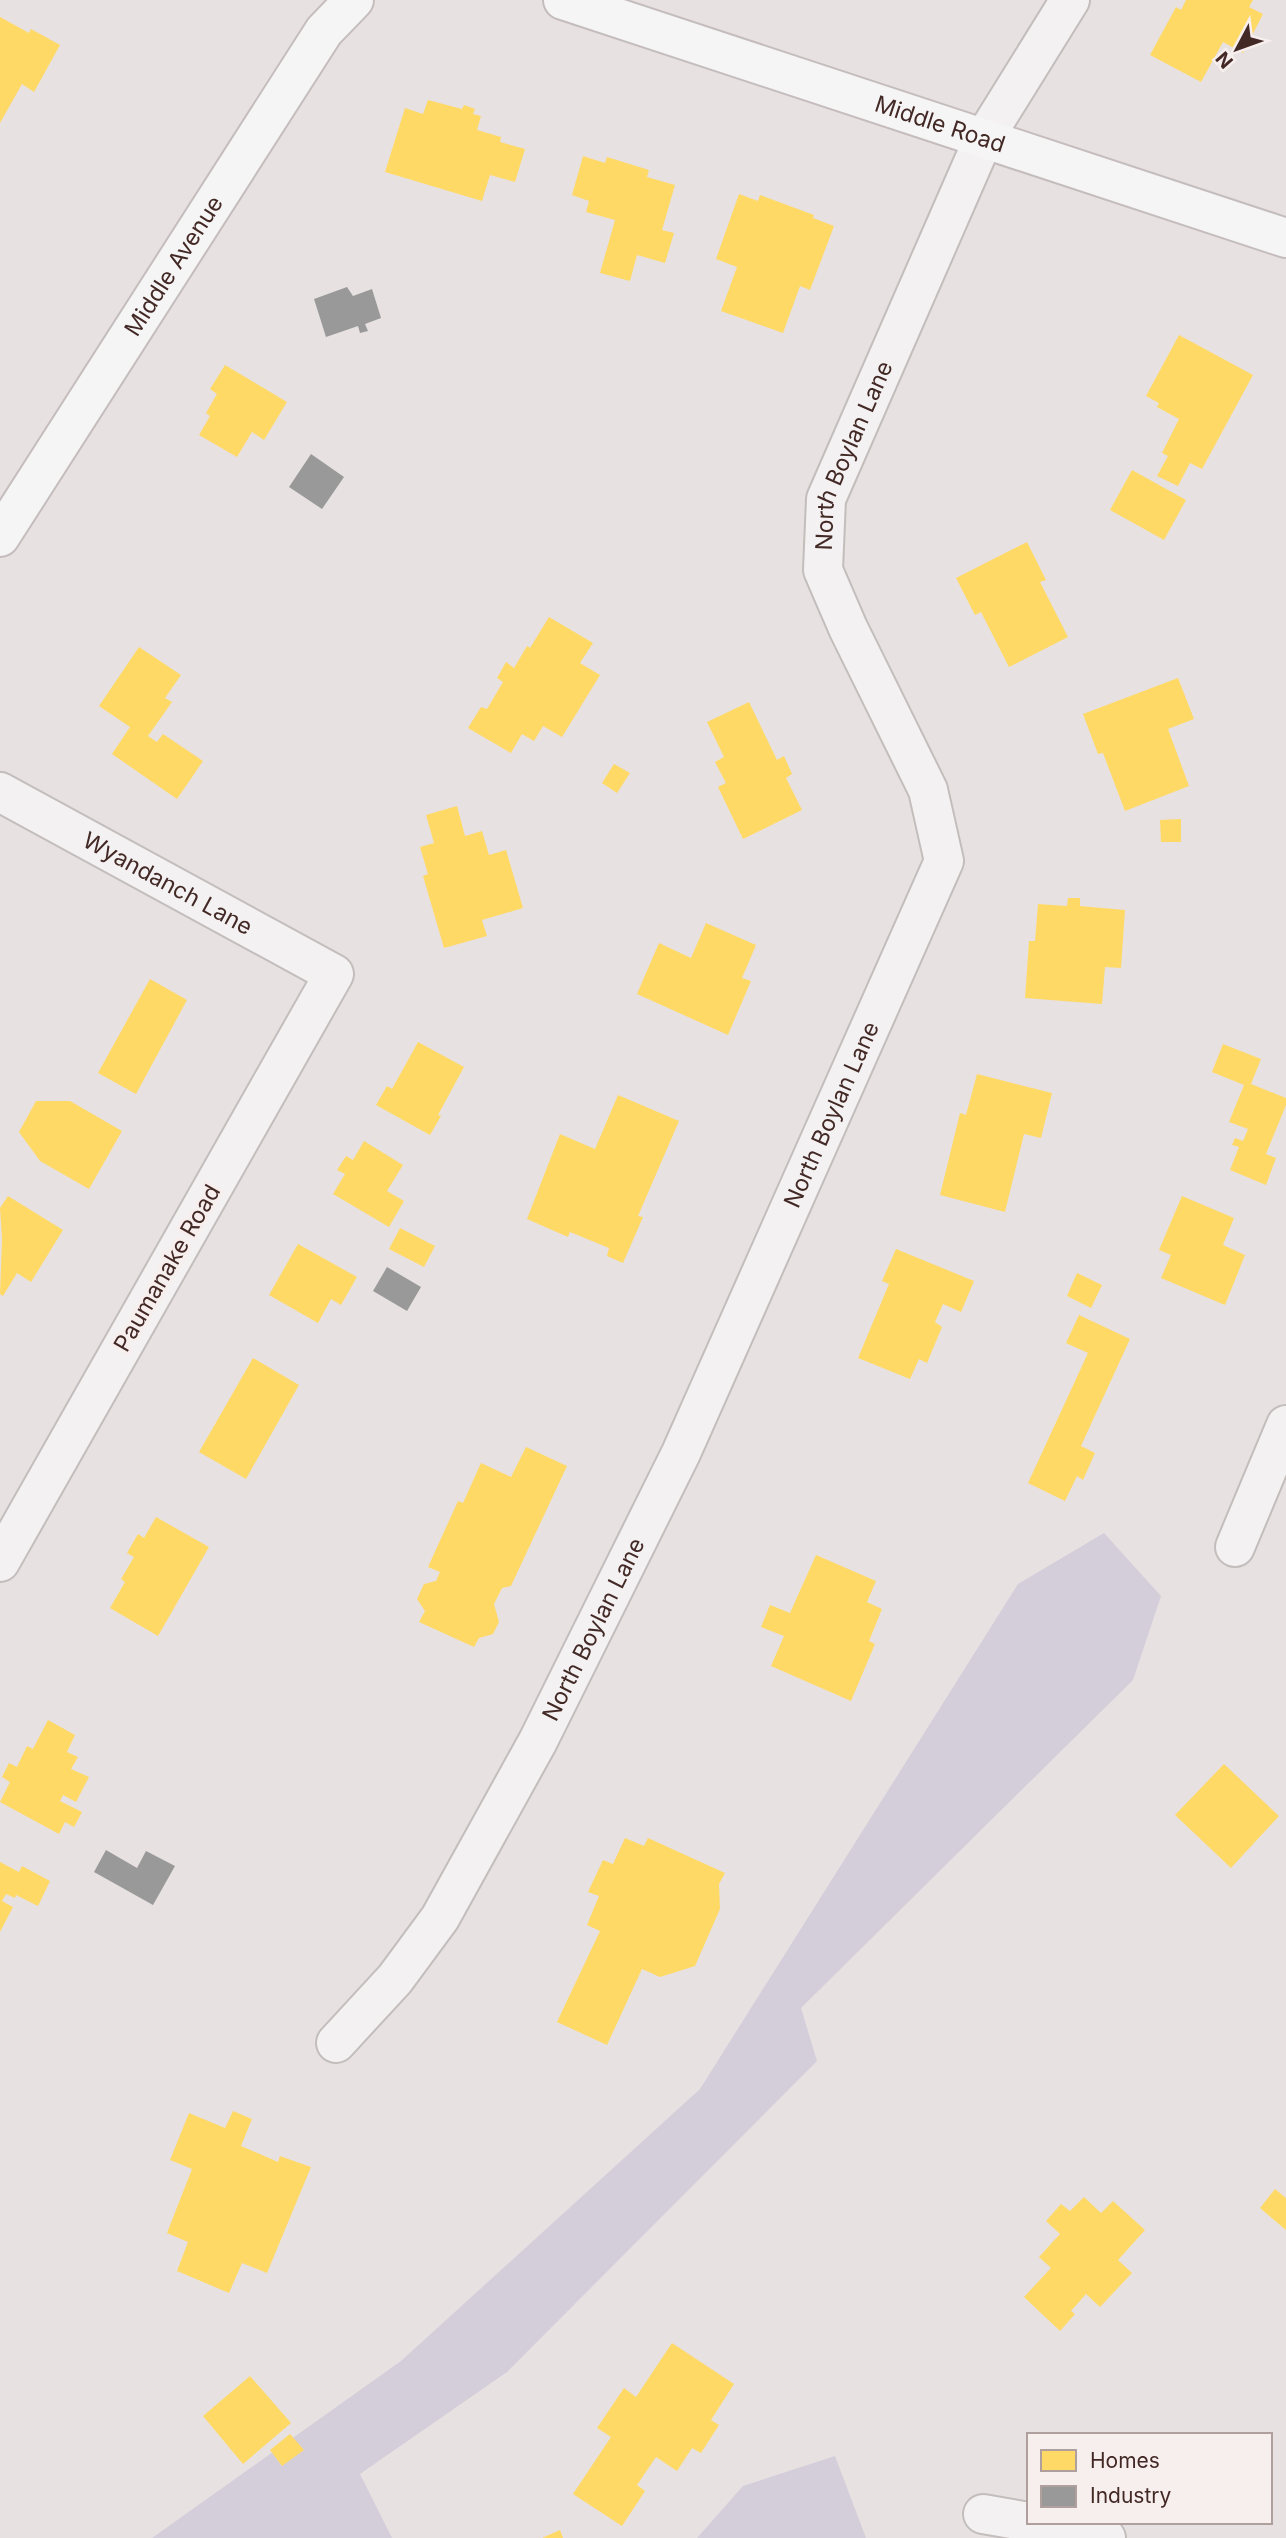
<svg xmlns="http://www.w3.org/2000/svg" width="1286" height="2538" viewBox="0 0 1286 2538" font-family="Inter,sans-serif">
<rect width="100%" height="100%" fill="#e7e1e1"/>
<path fill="#d4ceda" d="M1104,1533L1161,1596L1133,1680L801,2008L817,2061L507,2372L360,2474L392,2538H152L401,2361L700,2089L1018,1584Z
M835,2456L866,2538H697L743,2486Z"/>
<path fill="#ffd966" d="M1186,0H1253L1249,7L1263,14L1243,53L1223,42L1201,82L1150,55L1176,7L1181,10Z
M0,17L29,33L31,29L60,45L34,92L22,84L0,123Z
M428,100L462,109L464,105L475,109L473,114L481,116L477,130L501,137L500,142L525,149L515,182L490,175L482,201L385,172L405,108L423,114Z
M583,156L605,163L607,157L649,170L647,177L675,185L662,230L674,233L665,263L637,255L630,281L600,273L615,220L586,212L589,201L572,195Z
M739,194L758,201L760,195L814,215L813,218L834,226L810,290L800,286L783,333L721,311L737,267L716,259Z
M1179,335L1253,375L1202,469L1190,463L1178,486L1157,476L1168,456L1162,453L1179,419L1157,407L1159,403L1146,396Z
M225,365L287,402L264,440L252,432L237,457L199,435L210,416L206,413L217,394L210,389Z
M1132,470L1186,500L1164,540L1110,510Z
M1027,542L1046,580L1040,582L1068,637L1009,667L981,612L975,615L956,578Z
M549,617L593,643L580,663L600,675L562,737L543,726L534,741L522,734L511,753L468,728L481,707L487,709L503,682L497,678L506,662L514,668L527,646L530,648Z
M139,647L181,675L165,698L172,702L148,736L157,742L163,734L203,761L177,799L112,754L130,727L99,706Z
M1178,678L1194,719L1168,729L1189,786L1125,811L1103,753L1098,754L1083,714Z
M749,702L777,760L784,756L792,774L786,778L802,810L743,839L718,787L726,783L715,762L724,757L707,722Z
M614,764L630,773L617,793L602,783Z
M457,806L465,836L482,831L489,855L506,850L523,908L482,920L487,936L444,948L423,876L428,874L420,847L434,843L426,815Z
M1181,819V842H1161L1160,820Z
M1068,898H1080V906L1125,910L1121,968L1105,967L1102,1004L1025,998L1029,941H1035L1038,904L1067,906Z
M706,923L756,945L742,978L751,981L728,1035L637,994L659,943L691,958Z
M150,979L187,1000L136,1094L98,1073Z
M418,1042L464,1067L438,1115L441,1116L430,1135L376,1105L387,1086L392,1089Z
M1223,1044L1261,1059L1251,1084L1286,1098V1105L1266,1154L1276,1158L1266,1185L1230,1170L1239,1147L1232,1145L1235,1138L1243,1141L1248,1129L1229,1122L1244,1085L1212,1072Z
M977,1074L1052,1093L1041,1138L1024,1134L1005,1212L940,1195L960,1113L966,1115Z
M618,1095L679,1121L638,1216L643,1217L623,1263L607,1256L609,1248L570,1232L568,1237L527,1219L560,1134L595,1149Z
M36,1101H70L122,1131L89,1189L40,1161L19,1132Z
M364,1141L403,1165L387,1191L404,1201L389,1227L333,1194L345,1174L337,1170L346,1156L353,1160Z
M8,1196L63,1230L31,1282L17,1273L3,1296L0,1294L2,1239L0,1208Z
M1182,1196L1234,1218L1223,1245L1245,1255L1225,1305L1161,1278L1171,1255L1159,1250Z
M400,1228L435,1246L424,1267L389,1249Z
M298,1244L357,1277L341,1305L331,1299L318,1323L269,1295Z
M896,1249L974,1281L961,1312L943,1304L935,1322L942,1327L927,1363L919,1359L910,1379L858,1358L889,1284L882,1281Z
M1077,1273L1102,1285L1091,1308L1067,1296Z
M1079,1315L1130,1339L1081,1446L1095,1453L1083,1480L1077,1476L1065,1501L1028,1483L1088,1353L1066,1343Z
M253,1358L299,1385L246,1479L199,1452Z
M526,1447L567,1466L511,1586L502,1588L494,1604L499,1622L493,1634L479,1638L474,1647L419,1622L425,1611L417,1599L424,1584L436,1581L440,1572L428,1567L458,1501L463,1503L481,1463L511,1477Z
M156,1517L209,1547L158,1636L110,1608L125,1582L121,1579L134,1557L127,1553L138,1534L144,1538Z
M816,1555L876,1581L867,1602L882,1609L869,1641L875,1644L851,1701L771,1666L784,1636L761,1627L770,1605L790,1613Z
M48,1720L75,1735L67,1752L78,1757L71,1769L89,1777L76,1802L63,1795L60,1801L82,1812L74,1827L65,1822L59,1834L0,1802L10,1782L2,1777L9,1763L17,1767L27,1746L33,1749Z
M1224,1764L1279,1816L1231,1868L1175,1815Z
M625,1838L644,1846L648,1838L725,1873L719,1884L720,1909L695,1966L660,1977L642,1969L607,2045L557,2022L600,1931L587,1925L599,1896L588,1892L603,1860L613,1864Z
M0,1862L19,1872L22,1866L50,1881L38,1906L16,1895L15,1898L6,1894L2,1901L13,1907L0,1932Z
M233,2111L252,2119L241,2146L278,2162L280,2156L311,2167L267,2273L242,2263L229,2293L177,2271L188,2242L167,2233L192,2169L170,2160L189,2113L225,2128Z
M1275,2189L1286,2198V2230L1260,2208Z
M1084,2197L1101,2213L1113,2201L1145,2230L1118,2260L1132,2273L1100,2307L1086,2294L1071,2311L1075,2314L1060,2331L1024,2297L1051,2268L1039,2257L1060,2234L1046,2221L1061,2204L1070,2211Z
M672,2343L734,2384L711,2420L719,2425L701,2453L692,2448L677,2471L656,2457L637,2485L645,2491L622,2526L573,2494L611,2437L597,2428L624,2388L636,2397Z
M250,2376L291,2423L243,2464L203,2416Z
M290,2434L304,2450L282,2466L270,2450Z
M560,2530L563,2538H542Z"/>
<path fill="#999" d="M347,287L353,296L372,289L381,318L365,324L368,331L360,333L358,326L326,337L314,299Z
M311,454L344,477L322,509L289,487Z
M387,1267L421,1287L407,1311L373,1291Z
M106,1850L137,1868L146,1851L175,1866L153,1905L94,1872Z"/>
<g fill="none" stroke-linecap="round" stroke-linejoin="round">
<defs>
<g id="minor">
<path id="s1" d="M0,792L334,974L0,1562"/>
<path d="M1235,1547L1286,1425"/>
<path id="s2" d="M336,2043L395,1979L440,1918L538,1741L681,1453L944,861L928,790L848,628L823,570L826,499L983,140L1070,0"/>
<path d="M983,2514L1029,2522"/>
<path d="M1033,2522L1103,2534L1106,2538"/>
</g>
<g id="major">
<path id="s3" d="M563,0L1286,238"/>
<path id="s4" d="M0,537L324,31L354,0"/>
</g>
</defs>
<use href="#minor" stroke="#c3bdbc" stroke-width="42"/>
<use href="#major" stroke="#c5bdbd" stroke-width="42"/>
<use href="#minor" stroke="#f3f1f1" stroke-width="38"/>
<use href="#major" stroke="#f6f5f5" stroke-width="38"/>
</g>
<g text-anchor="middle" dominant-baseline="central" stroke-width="7" stroke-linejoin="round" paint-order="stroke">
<g font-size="23" fill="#432926" stroke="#f7efee">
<text stroke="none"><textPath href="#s3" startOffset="397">Middle Road</textPath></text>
<text stroke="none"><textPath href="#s4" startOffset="322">Middle Avenue</textPath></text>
<text stroke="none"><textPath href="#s2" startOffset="1771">North Boylan Lane</textPath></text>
<text stroke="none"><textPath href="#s1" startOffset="191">Wyandanch Lane</textPath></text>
<text stroke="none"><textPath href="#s2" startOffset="1057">North Boylan Lane</textPath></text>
<text transform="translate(167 1268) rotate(-60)">Paumanake Road</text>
<text stroke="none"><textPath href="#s2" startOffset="490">North Boylan Lane</textPath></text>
</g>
</g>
<rect x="1027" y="2433" width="245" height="91" fill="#f7efee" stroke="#afa09e" stroke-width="2"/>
<rect x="1041" y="2450" width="35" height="21" fill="#ffd966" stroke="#afa09e" stroke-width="2"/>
<text x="1090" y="2468" font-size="21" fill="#432926">Homes</text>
<rect x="1041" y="2486" width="35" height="21" fill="#999999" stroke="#afa09e" stroke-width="2"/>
<text x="1090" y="2503" font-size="21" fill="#432926">Industry</text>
<g transform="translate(1237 49) rotate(229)" stroke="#f7efee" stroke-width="5" paint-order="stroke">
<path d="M0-5L12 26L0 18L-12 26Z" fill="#432926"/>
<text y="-10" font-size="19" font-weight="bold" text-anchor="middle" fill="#432926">N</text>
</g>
</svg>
